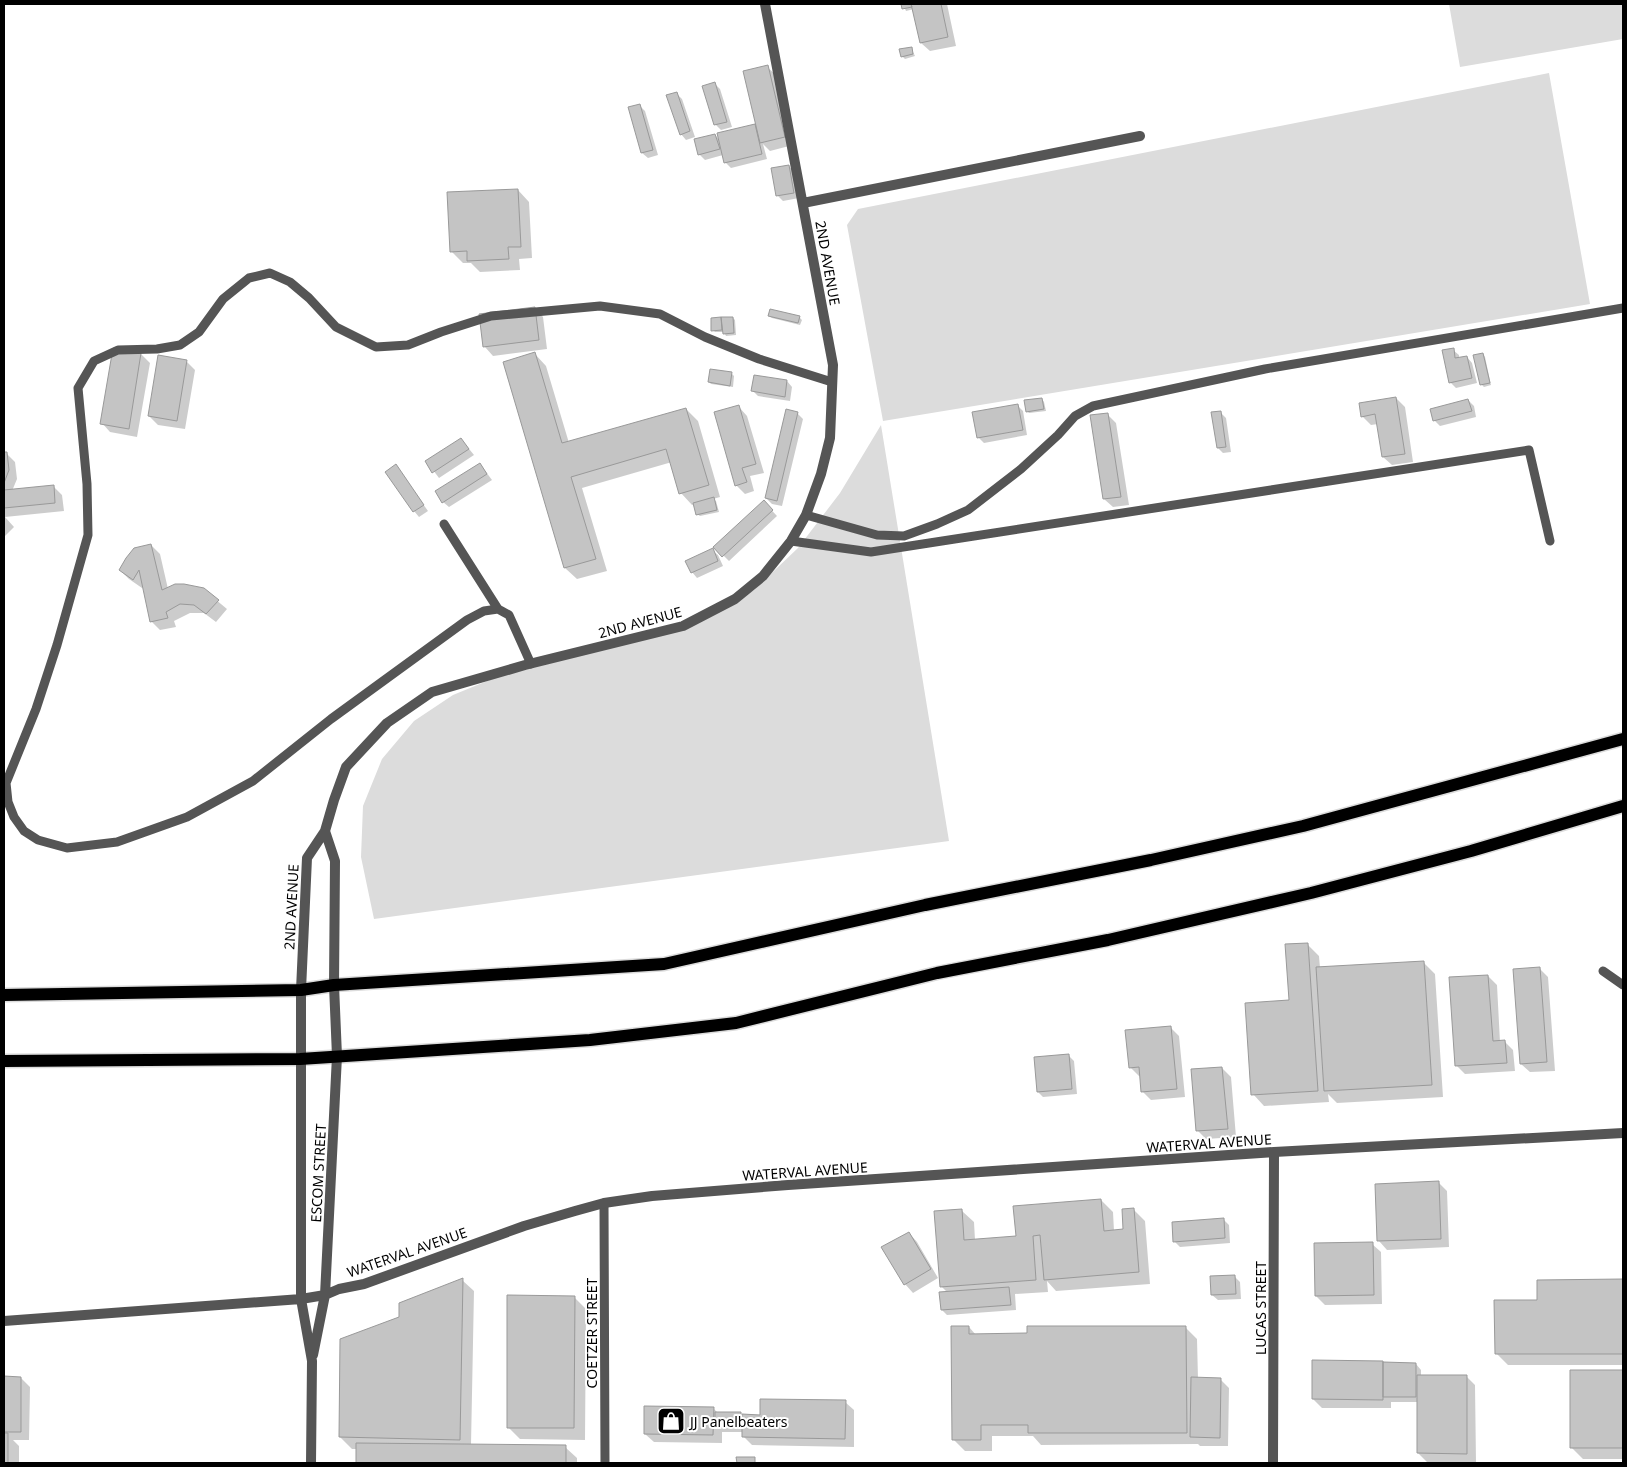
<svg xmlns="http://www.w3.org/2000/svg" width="1627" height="1467" viewBox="0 0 1627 1467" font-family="'Noto Sans',sans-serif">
<rect width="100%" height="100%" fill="#fff"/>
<path fill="#dcdcdc" d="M1449,4H1623V39L1460,67Z
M1549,73L1590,304L883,421L847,225L858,209Z
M881,425L949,841L374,919L361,857L363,806L382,759L414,721L453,695L492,679L710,615L754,590L798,548L840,493Z"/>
<path fill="#0003" fill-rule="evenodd" d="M903,4H947L956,46L930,51L921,43L914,9L906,11Z
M911,48L915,56L905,59L902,56Z
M767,67L776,75L793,145L770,151L763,144L767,159L731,168L725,162L723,155L705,160L699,154L715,135L720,140L754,126L758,129Z
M715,84L720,89L732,127L721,130L716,125L704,87Z
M676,93L682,99L695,137L686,140L681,134Z
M639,105L645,111L658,155L648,158L642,153L629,108Z
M789,166L794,172L799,198L783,201L778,196Z
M518,190L529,202L532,258L519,259L520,270L480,272L471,263H463L452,252Z
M535,308L543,317L547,349L493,356L485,347L480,315Z
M769,316L799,317L802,320L800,325L772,318Z
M733,318L735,320L736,335L726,336L724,332H715L713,330L712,319Z
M1453,350L1459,355V359L1467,357L1472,363L1477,383L1456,388L1450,382Z
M141,354L150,363L137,437L110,432L102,423Z
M535,354L546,366L569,443L686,409L698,421L720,497L713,499L716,501L719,512L700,516L697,514L695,504L692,505L681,493L672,462L582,488L607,571L577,579L565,568L505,362Z
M1483,354L1485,357L1491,385L1484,387L1481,384Z
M187,362L195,370L185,429L158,425L149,416Z
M732,374L734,376L733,387L711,384L709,382Z
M787,381L792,387L790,401L758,396L753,391Z
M1396,398L1405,407L1413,462L1392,465L1383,457L1378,424L1371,425L1362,416Z
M1042,399L1044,402L1046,411L1029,413L1027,411Z
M1468,400L1474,406L1476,417L1440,426L1435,421L1432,410Z
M1017,405L1023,411L1027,435L984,443L978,437Z
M739,407L747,416L764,473L750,476L754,491L745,494L736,485Z
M1220,412L1226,418L1231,452L1223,453L1218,448Z
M797,413L803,419L782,506L772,504L766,498Z
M1107,414L1116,423L1129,505L1113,507L1104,499Z
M461,439L474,455L439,478L427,462Z
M6,453L15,462L17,479L12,491L53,486L62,495L64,511L5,517L14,527L4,537V454Z
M480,464L492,480L449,507L443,502Z
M396,466L428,511L419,517L414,511Z
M764,502L777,516L729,561L715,547Z
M151,545L160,554L168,589H203L227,609L216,622L204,613H190L174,621L176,627L160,630L151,621L144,585L142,588L129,579L120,570Z
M712,550L718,555L723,566L697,578L692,572Z
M1307,944L1319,956L1320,968L1423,962L1435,974L1443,1097L1337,1103L1328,1094L1329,1102L1264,1106L1253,1094L1290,1002Z
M1539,968L1548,977L1555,1071L1530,1072L1521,1064Z
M1488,976L1497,985L1500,1042H1505L1513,1050L1515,1071L1465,1074L1456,1065Z
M1170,1027L1179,1036L1185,1097L1151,1100L1142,1091L1141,1076H1139L1130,1067Z
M1069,1056L1074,1061L1077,1094L1043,1097L1038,1092Z
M1222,1068L1231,1077L1236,1137L1206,1139L1198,1131Z
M1438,1182L1447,1191L1449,1247L1387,1250L1379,1241Z
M1101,1200L1113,1212L1114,1231L1125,1230L1133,1209L1145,1221L1150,1284L1056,1291L1047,1281L1048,1292L1015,1294L1016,1310L947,1315L942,1310L948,1293L941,1286L962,1211L974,1222L975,1240L1017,1237Z
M1224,1220L1229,1225L1230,1243L1180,1247L1174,1241Z
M909,1233L917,1242L938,1278L913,1293L905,1284Z
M1372,1244L1381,1252L1382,1304L1325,1305L1316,1296Z
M1235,1277L1240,1282L1241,1299L1218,1300L1212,1295Z
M462,1280L474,1291L471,1445L565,1447L577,1458V1463H357V1449H352L340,1437L400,1318Z
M1538,1281H1623V1365H1508L1496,1353L1538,1301Z
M574,1297L586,1309L585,1440L520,1439L508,1427Z
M969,1327L976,1335H1028L1185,1327L1197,1339L1198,1379H1220L1229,1388L1228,1446H1200L1198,1444L1041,1445L1033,1436H992V1451H965L953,1439Z
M1384,1364H1416L1421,1370V1376H1466L1475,1385L1476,1462H1427L1418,1453V1402H1391V1408H1322L1313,1399Z
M1571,1371L1623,1372V1459H1583L1571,1447Z
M4,1378H21L30,1387L29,1440H13L19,1446V1463H4Z
M845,1402L854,1410V1447L752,1445L744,1437V1432H722V1443L654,1442L645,1434L713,1408L718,1413H741L743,1416H761ZM722,1425L748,1426L747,1428H722Z"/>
<path fill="#c4c4c4" stroke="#999" d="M901,4H911L912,7L902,9Z
M911,4H941L948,37L920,43Z
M912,47L913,54L901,57L899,49Z
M768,65L785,137L760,143L743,71Z
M715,82L727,122L714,125L702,86Z
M677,92L690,131L680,135L666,95Z
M640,104L653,150L641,153L628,107Z
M755,124L762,154L724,163L717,133Z
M715,134L720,149L698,155L694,139Z
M789,165L794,193L776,196L771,168Z
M518,189L521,247H508L509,259L467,261V251L450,252L447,192Z
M535,307L539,340L483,347L479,314Z
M770,309L800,316L798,323L768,316Z
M721,317L722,330L711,331V318Z
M721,317H733L734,333L723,334Z
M113,348L141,353L129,429L100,424Z
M1454,348L1455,358L1467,356L1472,378L1449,383L1442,350Z
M535,352L562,443L686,408L709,485L679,494L666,449L571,477L596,559L564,568L503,362Z
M1483,353L1490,383L1480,385L1473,355Z
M158,355L187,360L177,421L148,416Z
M710,369L732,372L730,386L708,382Z
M754,375L787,380L785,397L751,391Z
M1396,397L1405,454L1382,457L1375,414L1361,417L1359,403Z
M1042,398L1044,409L1026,412L1024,400Z
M1468,399L1472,411L1433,421L1430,409Z
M1018,404L1023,430L977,438L972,412Z
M739,405L756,464L742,468L747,482L735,486L714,412Z
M786,409L798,412L777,501L765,498Z
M1221,411L1226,447L1217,448L1211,412Z
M1108,413L1121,497L1103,499L1090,415Z
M461,438L469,449L432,473L425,461Z
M4,452H7L9,470L4,483Z
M480,463L487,474L442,503L435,491Z
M396,464L424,505L413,512L385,472Z
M54,485L55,503L4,508V490Z
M714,497L717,510L696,515L693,503Z
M764,500L773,510L722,557L713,547Z
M151,544L162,590L175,584H184L204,588L219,600L206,614L194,605L180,604L166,612L168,618L150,622L139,570L133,580L119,570L126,558L134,548Z
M713,548L718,561L691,573L685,561Z
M1308,943L1318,1091L1251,1095L1245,1003L1289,1000L1285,944Z
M1424,961L1432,1085L1324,1091L1316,967Z
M1540,967L1547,1062L1520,1064L1513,969Z
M1488,975L1493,1041L1505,1040L1507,1063L1455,1066L1449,977Z
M1171,1026L1177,1089L1141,1092L1139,1067L1129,1068L1125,1030Z
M1069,1054L1072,1089L1037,1092L1034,1057Z
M1222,1067L1228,1129L1196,1131L1191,1069Z
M1439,1181L1441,1239L1377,1241L1375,1184Z
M1101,1199L1104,1231L1123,1229L1122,1209L1134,1208L1139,1272L1044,1280L1040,1235L1033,1236L1036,1280L940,1287L934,1211L962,1209L964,1240L1016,1236L1013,1206Z
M1224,1218L1225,1238L1173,1242L1172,1222Z
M909,1232L931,1269L904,1285L881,1247Z
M1373,1242L1374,1295L1315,1296L1314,1243Z
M1235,1275L1236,1294L1211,1295L1210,1276Z
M463,1278L460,1440L339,1437L340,1339L399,1317V1303Z
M1623,1279V1354H1495L1494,1300H1537V1280Z
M1009,1287L1011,1305L941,1310L939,1292Z
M507,1295L575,1296L574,1428H507Z
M951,1326H969V1334L1027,1333V1326H1186L1187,1433H1028V1425H981V1440H952Z
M1312,1360L1383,1361V1400L1312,1399Z
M1383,1362L1416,1363V1397H1383Z
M1570,1370H1623V1448H1570Z
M1417,1375H1467V1454L1417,1453Z
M4,1376L21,1377V1432H4Z
M1191,1377L1221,1378L1220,1438L1190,1437Z
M760,1399L846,1400L845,1439L742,1437V1414L760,1415Z
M644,1406L714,1407L713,1435L644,1434Z
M715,1412H741V1427H715Z
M4,1433H8V1463H4Z
M356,1443L566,1445V1463H356Z
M736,1457H755V1463H737Z"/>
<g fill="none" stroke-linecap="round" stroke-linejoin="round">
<defs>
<path id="primary" d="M4,995L301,990L334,985L664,964L925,905L1151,860L1303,826L1623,739
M4,1061L300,1059L590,1040L736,1023L937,973L1108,940L1311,893L1471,851L1623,806"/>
</defs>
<use href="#primary" stroke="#dbdbdb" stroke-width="15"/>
<path stroke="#555" stroke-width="9" d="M806,515L877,535L904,536L937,524L968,510L1021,469L1058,435L1075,416L1093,406L1265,369L1623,308
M444,524L498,609
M791,541L871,552L1529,450L1550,541
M531,664L509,615L498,609L484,611L467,620L331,719L253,781L187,817L117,842L67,848L38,840L24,831L14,817L8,802L6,783L36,709L57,645L88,535L87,484L78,388L94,361L118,350L157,349L180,345L199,332L223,299L249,278L270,273L290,282L309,298L336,327L376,347L408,345L441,332L491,316L600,306L660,314L705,337L759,359L832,382
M1603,971L1623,985
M604,1203L605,1463"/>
<path stroke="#555" stroke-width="10" d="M803,203L1140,136
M4,1321L301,1299L325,1295L339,1289L364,1284L524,1226L575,1211L604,1203L652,1196L788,1185L1274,1152L1623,1133
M313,1355L325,1295L337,1056L334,985L335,861L325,831
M311,1463L312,1361L301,1299V990L307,858L325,831L334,800L346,767L387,723L432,692L525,665L683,626L735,599L763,576L791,541L806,515L821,474L830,438L833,365L765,4
M1273,1463L1274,1152"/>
<use href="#primary" stroke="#000" stroke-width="12"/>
</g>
<defs>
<symbol id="shop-square" viewBox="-11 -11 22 22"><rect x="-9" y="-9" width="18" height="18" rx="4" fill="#000" stroke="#fff"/><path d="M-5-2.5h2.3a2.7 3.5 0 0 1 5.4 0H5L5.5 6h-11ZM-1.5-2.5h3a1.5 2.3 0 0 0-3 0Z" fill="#fff"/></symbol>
</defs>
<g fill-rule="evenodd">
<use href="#shop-square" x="655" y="1405" width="32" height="32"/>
</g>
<g text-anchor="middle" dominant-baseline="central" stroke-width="4" stroke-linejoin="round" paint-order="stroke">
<g font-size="14" fill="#000" stroke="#fff">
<text transform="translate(828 263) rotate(80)">2ND AVENUE</text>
<text transform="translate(640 622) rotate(-15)">2ND AVENUE</text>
<text transform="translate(291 907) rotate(-87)">2ND AVENUE</text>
<text transform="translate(1209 1143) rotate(-4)">WATERVAL AVENUE</text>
<text transform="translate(805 1171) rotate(-4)">WATERVAL AVENUE</text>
<text transform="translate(318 1173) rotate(-87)">ESCOM STREET</text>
<text transform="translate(407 1252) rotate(-19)">WATERVAL AVENUE</text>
<text transform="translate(1260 1308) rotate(-90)">LUCAS STREET</text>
<text transform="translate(591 1333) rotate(-90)">COETZER STREET</text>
</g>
<g font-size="14" fill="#000" stroke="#fff" text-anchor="start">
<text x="690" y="1421">JJ Panelbeaters</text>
</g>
</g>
<rect width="1627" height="1467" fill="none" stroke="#000000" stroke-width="10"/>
</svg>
